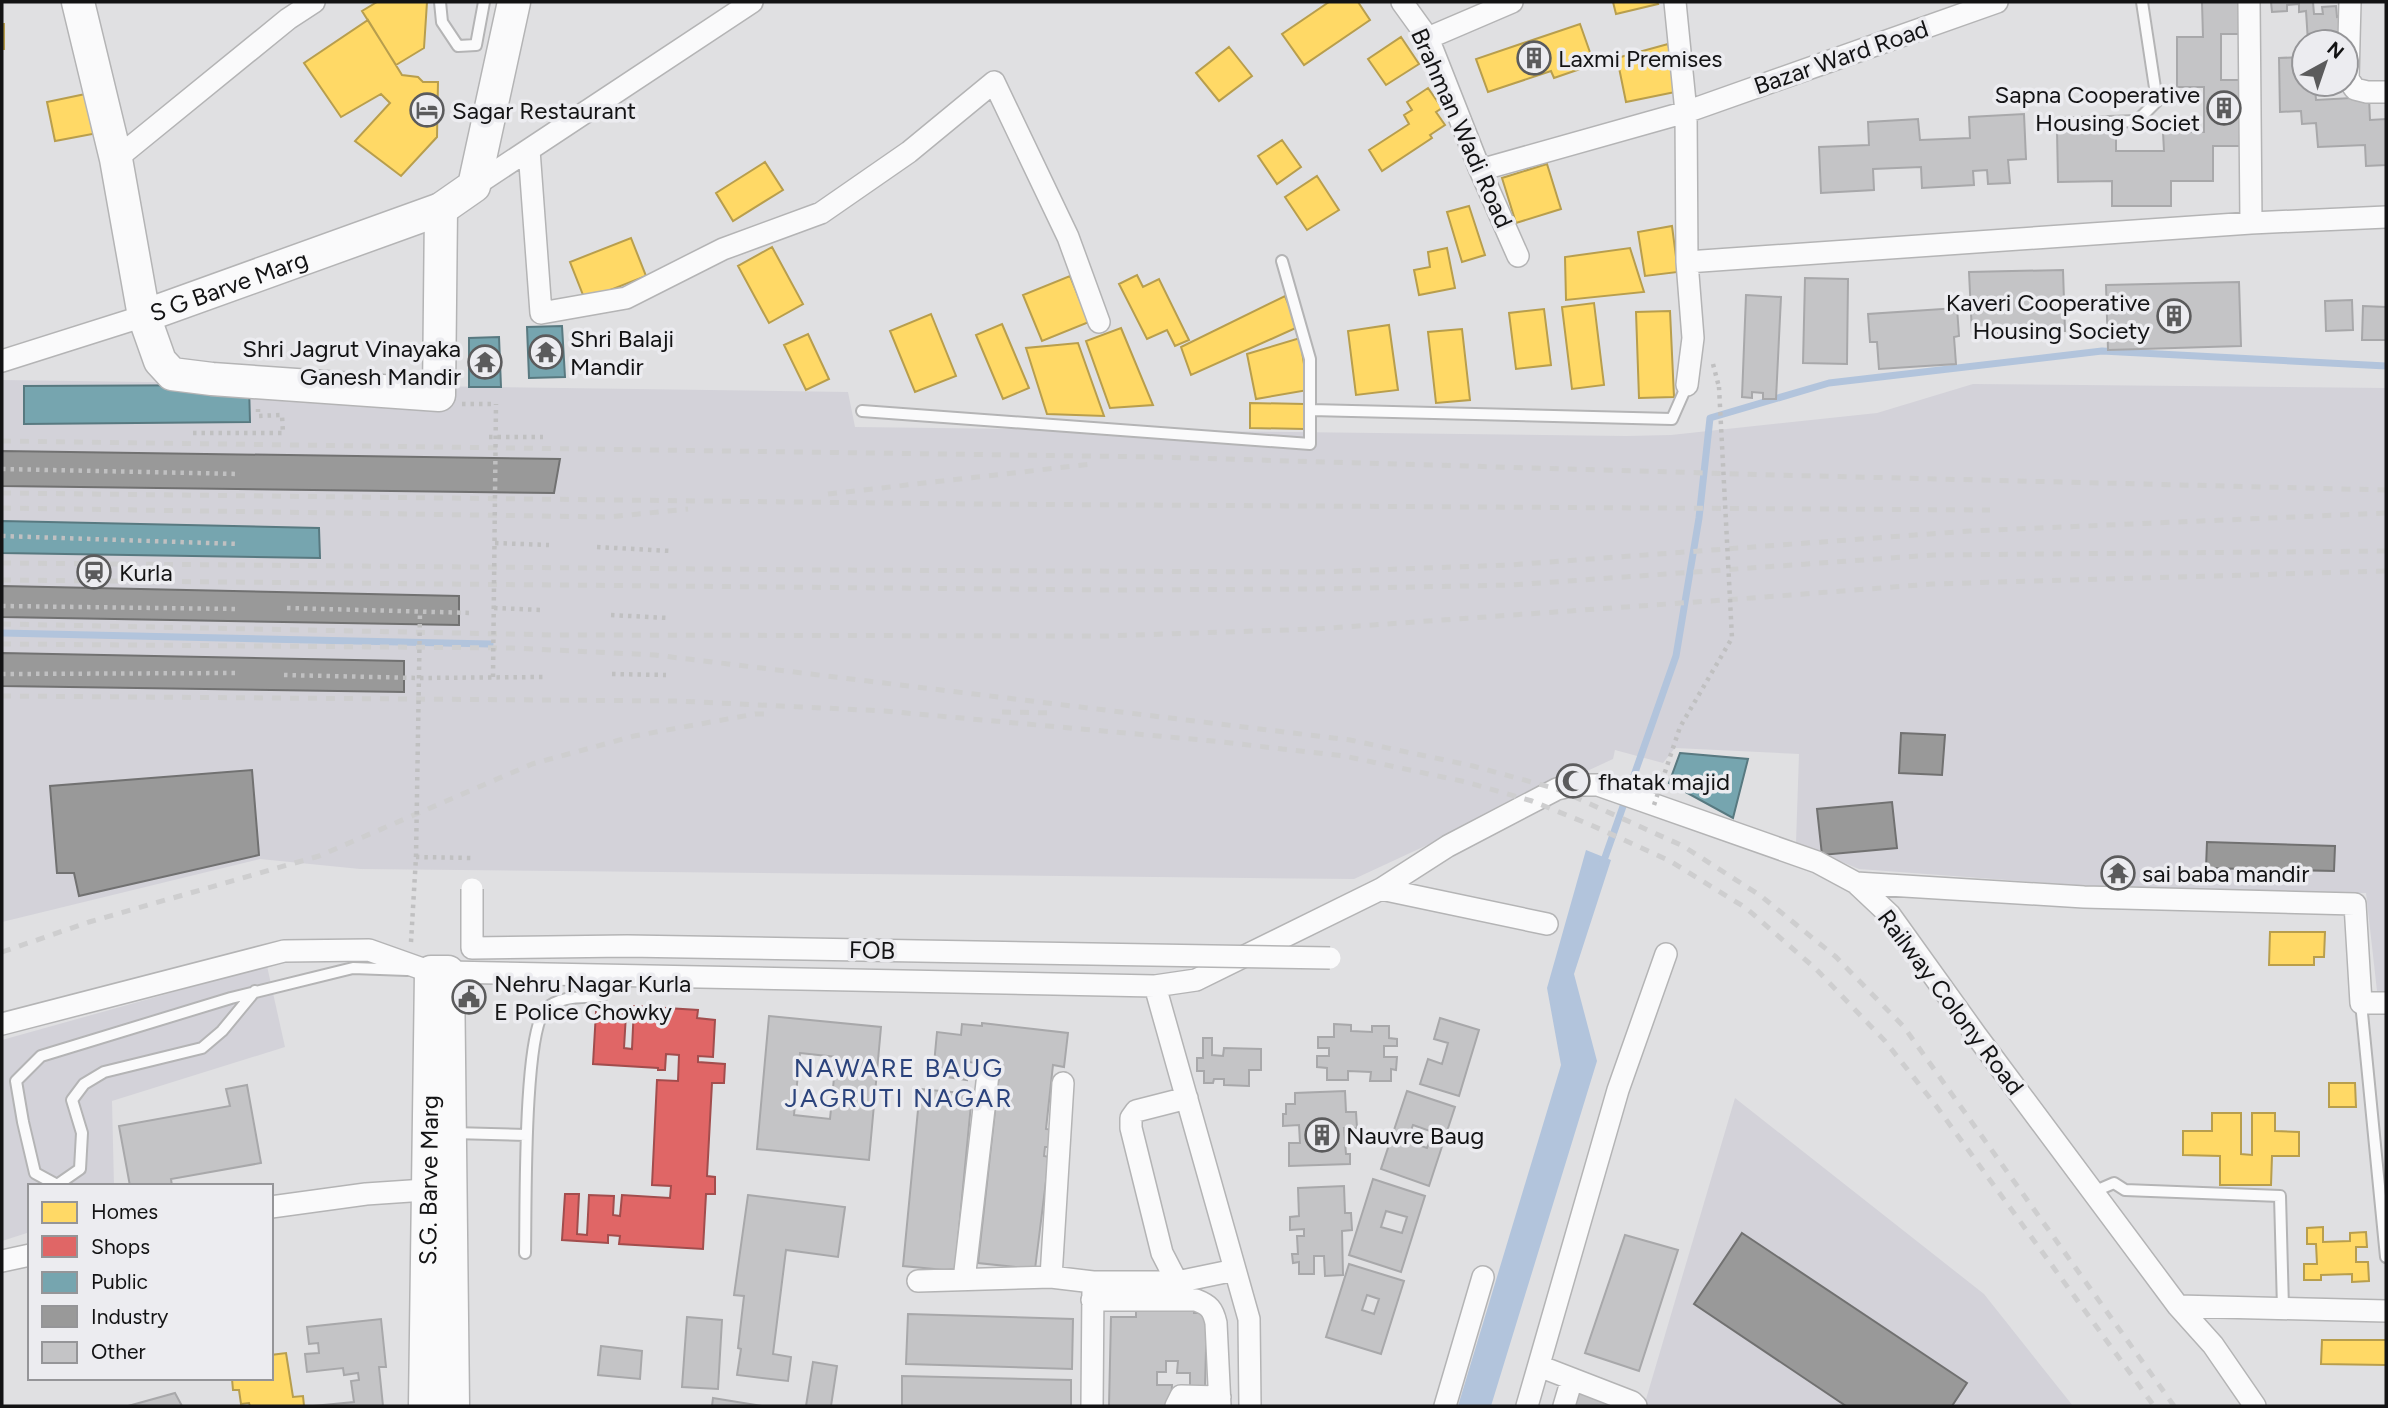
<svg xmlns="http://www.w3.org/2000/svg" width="2388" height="1408" viewBox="0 0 2388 1408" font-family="Figtree,sans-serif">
<rect width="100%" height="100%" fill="#e0e0e2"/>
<path fill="#d3d2d9" d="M2,380L848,392L855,427L1626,436L1671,435L1877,413L1973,384L2386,388V991H2377L2366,893L2169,892L1859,869L1796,843L1799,754L1675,748L1663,763L1615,750L1613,759L1354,879L360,869L260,859L2,922Z
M267,966L285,1047L112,1101L114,1186H30V1232L2,1241V1040Z
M1735,1098L1984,1294L2073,1406H1644Z"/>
<path fill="#b2c4dc" d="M1586,850L1611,860L1574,974L1597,1061L1491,1406H1458L1561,1065L1547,988Z"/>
<path fill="#ffd966" stroke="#b89e4d" stroke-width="2" d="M377,2H427L424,48L396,65L362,11Z
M1329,2H1358L1370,20L1304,65L1282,34Z
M1613,2H1657L1658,4L1616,14Z
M368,20L402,75L418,77L423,82H438L437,137L401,176L355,141L390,103L381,94L341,117L304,63Z
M2,24H4V49H2Z
M1580,24L1592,58L1578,62L1580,69L1554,78L1551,71L1488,92L1476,59Z
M1401,37L1419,64L1386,85L1368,59Z
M1668,44L1680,91L1626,102L1617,58Z
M1229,47L1252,76L1219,101L1196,73Z
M1428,88L1442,108L1436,112L1445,125L1430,135L1432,138L1382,171L1369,150L1409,124L1404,115L1412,110L1407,102Z
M95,92L103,132L55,141L47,102Z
M1282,140L1301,167L1277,184L1258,156Z
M765,162L783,190L733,221L716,193Z
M1547,164L1561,209L1516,223L1502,178Z
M1317,176L1339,210L1307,230L1285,197Z
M1469,206L1485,255L1462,262L1447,212Z
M1672,226L1678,272L1645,276L1638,232Z
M631,238L646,276L585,300L570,262Z
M772,247L803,304L769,323L738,266Z
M1447,248L1455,288L1419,295L1414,270L1430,267L1428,252Z
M1630,248L1644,292L1566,300L1565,257Z
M1137,275L1143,287L1159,279L1189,340L1175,346L1167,330L1147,339L1119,284Z
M1070,276L1089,322L1042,341L1023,295Z
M1285,296L1298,327L1191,375L1181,347Z
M1594,303L1604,385L1572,389L1562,307Z
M1544,309L1551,365L1516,369L1509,313Z
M1670,311L1674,397L1639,398L1636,312Z
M931,314L956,376L915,392L890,331Z
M1002,324L1029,388L1003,399L976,335Z
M1389,325L1398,390L1356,395L1348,331Z
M1121,328L1153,405L1110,408L1086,341Z
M1462,329L1470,400L1436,403L1428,332Z
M808,334L829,379L806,390L784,345Z
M1300,338L1308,390L1256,399L1247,354Z
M1078,343L1104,416L1047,414L1026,348Z
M1250,403L1304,404V429L1250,428Z
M2270,932H2325L2324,957H2314V965H2269Z
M2329,1083H2355L2356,1107H2329Z
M2212,1113H2241V1154L2252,1155V1113H2275V1131L2299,1132V1156H2272L2271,1185H2220V1156L2183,1155V1131H2212Z
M2323,1227V1242L2350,1241V1233L2366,1232L2367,1247H2356V1262H2368L2369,1281L2352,1282V1274L2321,1275V1280H2304V1264H2317L2316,1244H2307V1228Z
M2322,1340H2386V1365L2321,1364Z
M286,1353L293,1397L303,1396L304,1406H250L249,1403L241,1404L239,1390H233L232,1379L223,1380V1378H271V1355Z"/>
<path fill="#e06666" stroke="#a24d4d" stroke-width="2" d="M634,1006L698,1010L697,1018L715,1020L713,1057L698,1056V1062L725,1064L724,1083H712L707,1176L715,1177V1194H706L703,1249L619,1244L620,1236L608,1235V1243L562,1240L565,1194H579L577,1234L587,1235L589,1195L614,1196L613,1215L620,1216L622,1195L670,1198L671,1186L652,1185L657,1080L678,1081L679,1055L666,1054L665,1070H658V1068L593,1064L596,1012L626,1014L624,1048L632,1049Z"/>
<path fill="#76a5af" stroke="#587980" stroke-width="2" d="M562,326L565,377L529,378L527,327Z
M499,337L501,387H469V338Z
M249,385L250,422L24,424V386Z
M2,521L319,528L320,558L2,553Z
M1680,753L1748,759L1733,818L1669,783Z"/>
<path fill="#999" stroke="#717171" stroke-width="2" d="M2,451L560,459L554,493L2,486Z
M2,586L459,596V625L2,617Z
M2,653L404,661V692L2,686Z
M1901,733L1945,735L1942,775L1899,773Z
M252,770L259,855L79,896L74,873H57L50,786Z
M1892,802L1897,848L1822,855L1817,809Z
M2207,842L2335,846L2334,871L2206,868Z
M1742,1233L1967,1383L1952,1406H1846L1694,1304Z"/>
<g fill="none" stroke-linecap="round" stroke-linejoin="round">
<path stroke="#b2c4dc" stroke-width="7" d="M2,633L490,644
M1602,866L1676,656L1699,518L1710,418L1829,383L2102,351L2386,366"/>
</g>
<path fill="#c4c4c6" stroke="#a8a8aa" stroke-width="2" fill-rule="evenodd" d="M2202,2H2243V34H2221V80H2244L2245,146H2213V181H2171V206H2112V181L2058,182L2057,130H2116V151H2164L2163,132H2204V87H2177V37H2203Z
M2271,2H2313L2314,14H2323L2322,7L2336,6L2337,17L2341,16L2342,42H2308L2306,11L2299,12V4L2287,5V11L2272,12Z
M2303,49H2304V84H2324V86L2315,87L2316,100L2369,97L2370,120L2386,119V165L2366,166L2365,145L2318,147L2316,123L2302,124L2301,111L2280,112L2279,58L2303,57Z
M2024,114L2026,159L2008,160L2010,183L1988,184L1987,170L1973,171L1974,185L1922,188L1921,167L1873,169L1874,190L1821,193L1819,147L1869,145L1868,122L1918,119L1920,140L1970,138L1969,117Z
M2063,270L2065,331L1972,334L1969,272Z
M1805,278L1848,279L1847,364L1803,363Z
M2239,282L2241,346L2108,350L2106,285Z
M1746,295L1781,297L1776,399H1763V393L1752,392V398L1742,397Z
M2352,300L2353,330L2326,331L2325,301Z
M2363,306L2386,307V340H2362Z
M1957,308L1959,336L1954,337L1956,364L1879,369L1877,342H1870L1868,314Z
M769,1016L881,1027L869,1160L757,1149ZM800,1053L836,1057L830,1119L794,1115Z
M1440,1018L1479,1030L1459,1096L1420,1084L1428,1059L1442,1064L1448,1043L1434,1039Z
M982,1023L1068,1033L1064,1067L1053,1065L1046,1129L1053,1130L1050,1147H1045L1044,1156L1049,1157L1035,1269L978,1263L1000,1066L969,1062L967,1080L933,1075L937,1032L961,1035L962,1024L982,1026Z
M1334,1024L1351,1025V1031L1372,1032V1026H1389V1038L1397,1039V1046H1384V1057H1397L1396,1070L1391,1069V1081H1370L1371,1072L1348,1071V1080H1327V1068L1317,1067V1056H1329V1048H1318V1037H1334Z
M1203,1038H1212V1055L1223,1056L1224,1048L1261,1049V1070H1249V1086L1224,1085V1079H1214L1213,1083H1204V1071H1197V1058H1203Z
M247,1085L261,1163L171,1179L172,1186H130L119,1126L230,1106L226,1089Z
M920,1089L972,1094L955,1271L903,1266Z
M1345,1091L1346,1112H1356L1357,1128H1344L1346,1154H1350V1164L1289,1166V1143H1300L1299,1125L1283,1126V1114H1286V1104H1295V1093Z
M1407,1091L1455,1107L1429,1186L1381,1169ZM1413,1125L1433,1132L1427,1148L1407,1141Z
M1373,1179L1425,1196L1401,1272L1349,1255ZM1386,1211L1407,1217L1402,1233L1381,1227Z
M1344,1186L1345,1213H1351L1352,1230L1342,1231L1343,1275L1325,1276L1324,1256H1314V1274H1299V1262L1293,1263L1292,1254H1298L1297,1236H1304V1229L1290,1230V1217L1299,1216L1298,1188Z
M748,1195L845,1207L838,1257L786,1250L773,1354L791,1357L788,1381L737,1375L741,1349L738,1348L744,1296L734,1295Z
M1625,1235L1678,1250L1639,1371L1585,1353Z
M1349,1264L1404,1281L1381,1354L1326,1337ZM1367,1295L1379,1299L1374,1314L1362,1310Z
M1174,1305H1194V1313H1207L1205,1386H1190V1373H1177L1178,1361H1166V1372H1157V1385H1172L1171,1406H1109L1111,1317H1136V1310L1174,1311Z
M908,1314L1073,1319L1072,1369L906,1364Z
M687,1317L722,1320L718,1389L682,1387Z
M381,1319L386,1367H379L383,1406H313L354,1402L351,1381L359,1380L358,1373L344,1375L343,1368L307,1372L305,1354L319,1353L318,1343L309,1344L307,1327Z
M601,1346L642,1351L640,1379L598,1375Z
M813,1362L837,1366L831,1406H806Z
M902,1376L1071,1380V1406H902Z
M1577,1390L1622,1406H1572Z
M175,1393L182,1406H128Z
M713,1398L762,1406H712Z"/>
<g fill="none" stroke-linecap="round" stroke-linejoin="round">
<defs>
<path id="lane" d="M440,2L442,22L458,46L476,45L484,2
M2051,124L2137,121L2157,101L2142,2
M1311,410L1672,419L1687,385
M862,411L1310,444V359L1282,261
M255,991L222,1031L202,1048L104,1072L84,1084L72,1100L82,1133L80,1169L57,1185L35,1173L23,1122L16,1081L41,1056L231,998L353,968L407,970
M2361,1003L2386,1257
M453,1133L526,1135
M2093,1192L2114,1183L2125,1190L2280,1196L2283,1308
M525,1253C526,1214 523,1030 546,1009C561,995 583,998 602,996"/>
<path id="street" d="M1402,2L1428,38L1480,170L1518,256
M1675,2L1686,112L1687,262L1693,338L1687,385
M2249,2L2251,223
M2350,2L2348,79L2355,89L2367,92H2386
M1428,38L1512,2
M529,150L541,313L626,298L723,249L821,213L909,152L994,82L1068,237L1099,322
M116,159L288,19L314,2
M1480,170L1686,112L1997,2
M474,186L752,2
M1687,262L2251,223L2386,217
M2,361L144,316
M1856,883L2084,897L2355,904L2361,1003H2386
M1381,889L1547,924
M448,972L1155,986L1196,980L1381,889L1448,846L1557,789L1574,785H1598L1817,862L1856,883L1890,915L1976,1035L2178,1306L2213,1345L2255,1406
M1155,986L1249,1319L1250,1406
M2,1024L284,951L369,950L431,972
M271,1207L366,1194L440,1189
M2,1261L30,1255
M1051,1277L1063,1083
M964,1280L988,1074
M918,1281L1051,1277L1093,1282H1177L1235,1270
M1177,1282L1162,1253L1131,1128V1118L1136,1111L1187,1098
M1092,1300H1196C1209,1305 1213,1309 1216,1323L1220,1406
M2178,1306L2386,1311
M1539,1366L1632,1402L1636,1406
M1092,1406L1093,1287
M1176,1406L1181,1396L1220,1397
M1445,1406L1483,1277
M1527,1406L1618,1090L1666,954
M1564,1406L1572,1379"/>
<g id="secondary">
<path id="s1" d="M78,2L116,159L144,316L441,209L474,186L514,2"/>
<path d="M144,316L160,361L172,374L212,379L439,395L441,209"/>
<path id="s2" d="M425,1406L431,972H448L453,1406"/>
</g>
</defs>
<use href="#lane" stroke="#b4b4b5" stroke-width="14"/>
<use href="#street" stroke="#b4b4b5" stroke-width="24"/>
<use href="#secondary" stroke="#b4b4b5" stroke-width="35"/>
<path stroke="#c0c0c1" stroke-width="4.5" stroke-dasharray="3.5 5" stroke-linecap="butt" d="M1713,364L1719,387
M462,404H496
M193,433H283L282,415L258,416V409
M489,437H543
M2,469L240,474
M2,536L239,544
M495,543L549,545
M597,547L671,551
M2,606L237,609
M287,608L473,613
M494,608L542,610
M611,615L668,618
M2,674L236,673
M612,674L666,675
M284,675L419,678L543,677
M411,942L416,857L472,858"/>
<use href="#lane" stroke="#fafafb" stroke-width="10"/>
<use href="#street" stroke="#fafafb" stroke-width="21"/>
<use href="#secondary" stroke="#fafafb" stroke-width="32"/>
<path stroke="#cececf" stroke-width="5" stroke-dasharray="9 9" stroke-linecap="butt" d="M2,441L1154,457L1776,475L2386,490
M2,493L969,504L1990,510
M828,494L1092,464
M2,508L609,517L688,509
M2,563L824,570L1317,572L1509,565L1970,531L2386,513
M2,580L1110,590L1316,589L1512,585L1933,555L2386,551
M2,624L557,635L1106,636L1316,629L1752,598L1932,584L2386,571
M2,644L512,648L655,655L1350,740L1473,766L1557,789L1683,846L1761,896L1836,957L1904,1027L2174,1406
M2,696L678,701L884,711L1213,741L1344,756L1466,782L1532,801L1591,825L1670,861L1746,908L1816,969L1885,1041L1937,1107L2154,1406
M1002,712L1055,713
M2,952L89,922L319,856L532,764L634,736L755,714H768"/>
<defs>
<path id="street-bridge" d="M472,889V948L627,946L1330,958"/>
</defs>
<use href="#street-bridge" stroke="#b4b4b5" stroke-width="24" stroke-linecap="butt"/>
<path stroke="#c0c0c1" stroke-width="4.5" stroke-dasharray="3.5 5" stroke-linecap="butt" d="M493,677L496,404
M1654,805L1680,727L1732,638L1719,387
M416,857L420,612"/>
<use href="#street-bridge" stroke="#fafafb" stroke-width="21"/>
</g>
<defs>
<symbol id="building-ring" viewBox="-11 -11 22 22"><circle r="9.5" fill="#ececf0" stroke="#5b5b5c" stroke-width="1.5"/><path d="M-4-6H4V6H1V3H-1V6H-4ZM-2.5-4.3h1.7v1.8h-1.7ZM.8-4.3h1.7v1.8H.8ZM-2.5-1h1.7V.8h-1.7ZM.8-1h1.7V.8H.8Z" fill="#5b5b5c"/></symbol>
<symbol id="hotel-ring" viewBox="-11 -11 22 22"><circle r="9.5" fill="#ececf0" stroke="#5b5b5c" stroke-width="1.5"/><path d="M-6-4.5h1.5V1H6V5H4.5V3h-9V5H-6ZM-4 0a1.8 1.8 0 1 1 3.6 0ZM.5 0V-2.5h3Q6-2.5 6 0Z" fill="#5b5b5c"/></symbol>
<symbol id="temple-ring" viewBox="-11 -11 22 22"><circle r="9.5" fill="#ececf0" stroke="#5b5b5c" stroke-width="1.5"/><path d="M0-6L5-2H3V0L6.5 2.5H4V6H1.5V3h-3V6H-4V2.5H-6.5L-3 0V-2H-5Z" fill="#5b5b5c"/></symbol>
<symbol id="station-ring" viewBox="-11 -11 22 22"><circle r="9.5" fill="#ececf0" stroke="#5b5b5c" stroke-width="1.5"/><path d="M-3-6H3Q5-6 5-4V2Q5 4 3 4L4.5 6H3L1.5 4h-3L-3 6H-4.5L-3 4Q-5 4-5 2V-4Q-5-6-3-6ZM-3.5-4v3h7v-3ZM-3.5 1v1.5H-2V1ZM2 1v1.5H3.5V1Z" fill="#5b5b5c"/></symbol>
<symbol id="mosque-ring" viewBox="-11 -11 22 22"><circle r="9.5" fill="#ececf0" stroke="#5b5b5c" stroke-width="1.5"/><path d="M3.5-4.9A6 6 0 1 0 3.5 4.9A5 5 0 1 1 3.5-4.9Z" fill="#5b5b5c"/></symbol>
<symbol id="civic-ring" viewBox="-11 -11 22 22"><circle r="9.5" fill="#ececf0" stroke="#5b5b5c" stroke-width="1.5"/><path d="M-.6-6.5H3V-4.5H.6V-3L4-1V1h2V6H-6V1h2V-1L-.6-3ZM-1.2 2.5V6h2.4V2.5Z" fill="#5b5b5c"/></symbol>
</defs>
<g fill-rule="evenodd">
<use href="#building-ring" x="1515" y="39" width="38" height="38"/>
<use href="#building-ring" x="2205" y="89" width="38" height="38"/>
<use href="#hotel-ring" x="408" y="91" width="38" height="38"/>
<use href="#building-ring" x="2155" y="297" width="38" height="38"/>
<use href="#temple-ring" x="527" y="333" width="38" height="38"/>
<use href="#temple-ring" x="466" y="343" width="38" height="38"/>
<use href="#station-ring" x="75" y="553" width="38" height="38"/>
<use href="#mosque-ring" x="1554" y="762" width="38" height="38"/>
<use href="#temple-ring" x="2099" y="854" width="38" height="38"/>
<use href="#civic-ring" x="450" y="978" width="38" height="38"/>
<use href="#building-ring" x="1303" y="1116" width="38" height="38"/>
</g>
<g text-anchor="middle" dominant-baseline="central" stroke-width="7" stroke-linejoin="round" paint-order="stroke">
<g font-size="24" fill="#131314" stroke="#ececf0">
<text transform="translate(1841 57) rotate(-19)">Bazar Ward Road</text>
<text transform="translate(1462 128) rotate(66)">Brahman Wadi Road</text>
<text stroke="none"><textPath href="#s1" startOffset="411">S G Barve Marg</textPath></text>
<text transform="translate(872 950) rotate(1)">FOB</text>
<text transform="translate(1951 1002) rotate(53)">Railway Colony Road</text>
<text stroke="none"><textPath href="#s2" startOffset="226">S.G. Barve Marg</textPath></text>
</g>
<g font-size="24" fill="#131314" stroke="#ececf0" text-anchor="start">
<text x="1558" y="58">Laxmi Premises</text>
<text x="2200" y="94" text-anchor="end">Sapna Cooperative<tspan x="2200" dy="28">Housing Societ</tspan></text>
<text x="452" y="110">Sagar Restaurant</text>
<text x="2150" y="302" text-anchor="end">Kaveri Cooperative<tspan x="2150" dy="28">Housing Society</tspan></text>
<text x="570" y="338">Shri Balaji<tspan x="570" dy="28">Mandir</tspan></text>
<text x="461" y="348" text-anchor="end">Shri Jagrut Vinayaka<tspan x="461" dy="28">Ganesh Mandir</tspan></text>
<text x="119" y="572">Kurla</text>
<text x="1598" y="781">fhatak majid</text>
<text x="2142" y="873">sai baba mandir</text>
<text x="494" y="983">Nehru Nagar Kurla<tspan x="494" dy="28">E Police Chowky</tspan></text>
<text x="1346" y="1135">Nauvre Baug</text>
</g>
<g font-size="26" letter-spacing="2" fill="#2b437c" stroke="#ececf0">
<text x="899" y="1068">NAWARE BAUG<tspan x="899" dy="30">JAGRUTI NAGAR</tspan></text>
</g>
</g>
<rect width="2388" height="1408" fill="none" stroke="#131314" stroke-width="7"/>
<rect x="28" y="1184" width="245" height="196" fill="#ececf0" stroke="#959598" stroke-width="2"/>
<rect x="42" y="1202" width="35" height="21" fill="#ffd966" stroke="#959598" stroke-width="2"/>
<text x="91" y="1219" font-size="21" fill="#131314">Homes</text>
<rect x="42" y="1236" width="35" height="21" fill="#e06666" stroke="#959598" stroke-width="2"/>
<text x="91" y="1254" font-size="21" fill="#131314">Shops</text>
<rect x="42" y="1272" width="35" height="21" fill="#76a5af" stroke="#959598" stroke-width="2"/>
<text x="91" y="1289" font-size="21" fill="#131314">Public</text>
<rect x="42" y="1306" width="35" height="21" fill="#999999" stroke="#959598" stroke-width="2"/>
<text x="91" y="1324" font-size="21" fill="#131314">Industry</text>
<rect x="42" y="1342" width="35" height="21" fill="#c4c4c6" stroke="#959598" stroke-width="2"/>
<text x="91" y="1359" font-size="21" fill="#131314">Other</text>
<g transform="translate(2325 63) rotate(40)"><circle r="33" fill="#ececf0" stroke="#959598" stroke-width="2"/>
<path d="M0-5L12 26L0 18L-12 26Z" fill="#5b5b5c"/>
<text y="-10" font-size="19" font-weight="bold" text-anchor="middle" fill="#131314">N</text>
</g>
</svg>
